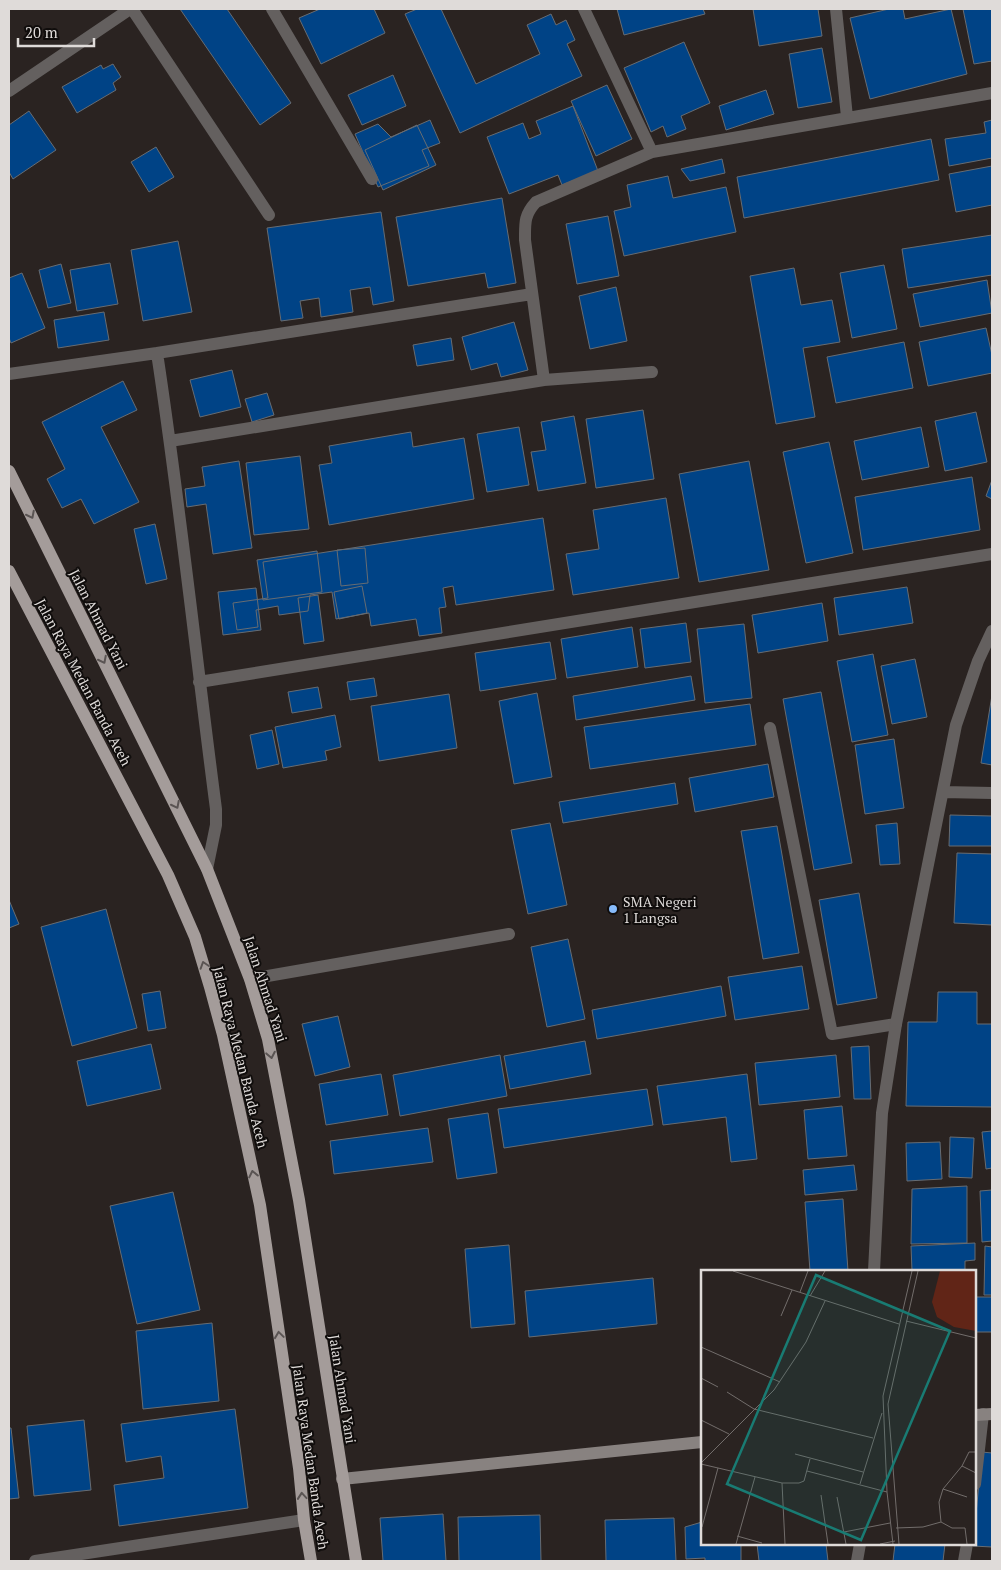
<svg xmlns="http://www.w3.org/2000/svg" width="1001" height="1570" viewBox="0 0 1001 1570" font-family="'PT Serif',serif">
<rect width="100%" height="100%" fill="#2a2321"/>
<path fill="#004386" stroke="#676c72" d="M180,9H227L291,103L260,125Z
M320,9H374L385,33L321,64L299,18Z
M417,9H441L476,84L540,54L527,25L551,14L556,25L566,20L575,40L567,44L582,76L460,133L405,14Z
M617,9H703L705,14L624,35Z
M753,9H818L822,36L759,46Z
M889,9H903L905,19L951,9L967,74L870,99L850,18Z
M963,9H992V61L974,64Z
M684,42L710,103L681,116L686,129L667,137L663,126L651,132L624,68Z
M822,48L832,102L798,108L789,54Z
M113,64L121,77L113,83L116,90L77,113L62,87L101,65L103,69Z
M393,75L406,106L362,125L348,95Z
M607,85L632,139L596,156L571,101Z
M766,90L774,114L726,130L719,106Z
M573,106L598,171L562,185L558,175L509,194L487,137L523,123L529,139L541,134L536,121Z
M29,111L56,150L13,179L9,172V125Z
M430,120L440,143L422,150L429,166L378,187L355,134L378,124L391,137Z
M992,120V158L949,166L945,139L986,133L984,122Z
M417,125L436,165L383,190L365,150Z
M931,139L939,180L744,218L737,177Z
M156,147L174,177L149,192L131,162Z
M722,159L725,173L690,181L681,169Z
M992,166V205L956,212L949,174Z
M668,176L673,198L726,187L736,232L624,256L614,211L631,207L627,185Z
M502,198L516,283L488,288L485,273L408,286L396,217Z
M381,212L394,301L373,305L370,287L350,290L353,312L321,317L319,298L300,301L303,318L281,321L267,228Z
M608,216L619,276L577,284L566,224Z
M992,235V275L908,288L902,249Z
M178,241L192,312L143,321L131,250Z
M110,263L118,304L77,311L70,270Z
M61,264L71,303L48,308L39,270Z
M884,265L897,329L852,338L840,273Z
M794,268L801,305L832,300L840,342L803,348L815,417L776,424L750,276Z
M22,273L45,328L11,343L9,338V278Z
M987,280L992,313L920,327L913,294Z
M616,287L627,341L590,349L579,296Z
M104,312L109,340L58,348L54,320Z
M514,322L528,370L501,377L497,363L471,370L462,337Z
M986,328L992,355V373L928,386L919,342Z
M451,338L454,360L417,366L413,345Z
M904,342L913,388L836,403L827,357Z
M232,370L241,407L200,417L190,380Z
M123,381L137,410L101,427L139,502L94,524L81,499L62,508L47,479L65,469L42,422Z
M267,393L274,415L252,422L245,399Z
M643,410L654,479L596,488L586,419Z
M976,412L987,462L945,471L935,421Z
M574,416L586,483L538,491L531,452L546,450L541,422Z
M519,427L529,485L487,492L477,434Z
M921,427L929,467L862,480L854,441Z
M411,432L413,447L464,438L474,499L329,525L319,465L332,463L329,446Z
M829,442L853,553L806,563L783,452Z
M300,456L309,529L254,535L246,463Z
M239,461L252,548L213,554L206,504L187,507L185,489L205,486L202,467Z
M749,461L769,570L699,582L679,474Z
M972,477L980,530L863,550L855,497Z
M992,480V499L986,496Z
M666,498L679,578L573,595L566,554L599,549L593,510Z
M543,518L554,590L456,605L453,586L443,588L446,607L439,608L442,633L419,636L416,619L371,626L369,613L336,619L332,592L310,595L308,611L279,615L278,606L256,610L258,627L237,630L233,603L268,598L263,562Z
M155,524L167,579L146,584L134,529Z
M365,548L368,583L341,586L337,550Z
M317,551L322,592L263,600L257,560Z
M362,586L367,613L339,619L334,592Z
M907,587L913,623L839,635L834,598Z
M256,588L261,630L223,635L218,592Z
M318,595L324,641L304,644L298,598Z
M822,603L828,641L758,653L752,615Z
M686,623L691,662L645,668L640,629Z
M744,624L752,698L705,703L697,629Z
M632,627L638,667L567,678L561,639Z
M550,642L556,679L480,691L475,653Z
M873,654L888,735L852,742L837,661Z
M915,659L927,717L892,724L881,666Z
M691,676L695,700L576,720L573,696Z
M374,678L377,696L350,700L347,682Z
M318,687L322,708L292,713L288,692Z
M821,692L852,863L814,870L783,699Z
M537,693L552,777L514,784L499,701Z
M449,694L457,748L379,761L371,706Z
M992,695V765L981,763Z
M750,704L756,745L590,769L584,727Z
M335,715L341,747L325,751L327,760L283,768L275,727Z
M272,730L279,764L257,769L250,735Z
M894,739L904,808L865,814L855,745Z
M768,764L774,797L695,812L689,778Z
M675,783L678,804L563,823L559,802Z
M950,815L992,816V846H949Z
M550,823L567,905L528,914L511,830Z
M897,823L900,864L880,865L876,825Z
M777,826L799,953L763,959L741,831Z
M957,853L992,854V925L954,923Z
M859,893L877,998L837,1005L819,900Z
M9,900L19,924L9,928Z
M106,909L137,1028L72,1046L41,927Z
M568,939L585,1019L547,1027L531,947Z
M802,966L809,1009L735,1020L728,977Z
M721,986L726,1016L597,1039L592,1010Z
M160,991L166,1028L148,1031L142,994Z
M938,992H977V1024H992V1107L906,1106L908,1022H937Z
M338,1016L350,1067L315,1076L302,1024Z
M585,1041L591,1074L510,1089L504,1056Z
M151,1044L161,1089L87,1106L77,1061Z
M869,1046L871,1099H854L851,1047Z
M500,1055L507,1096L400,1116L393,1075Z
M836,1055L840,1097L759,1105L755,1063Z
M381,1074L388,1115L326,1125L319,1084Z
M747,1074L757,1159L731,1162L726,1117L663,1125L657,1086Z
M647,1089L653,1125L504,1148L498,1109Z
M842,1106L847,1156L808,1159L804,1110Z
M488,1113L497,1173L457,1179L448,1119Z
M428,1128L433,1162L334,1174L330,1141Z
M992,1131V1168L986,1169L982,1132Z
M950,1137L974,1138L972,1178L949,1177Z
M940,1142L942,1179L907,1181L906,1143Z
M854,1165L857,1190L805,1195L803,1170Z
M967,1186V1243L911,1244L912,1189Z
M992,1190V1241L982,1242L980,1191Z
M173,1192L200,1310L137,1324L110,1206Z
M843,1199L848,1271H810L805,1202Z
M975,1243V1260L965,1261V1271H912L911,1246Z
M509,1245L515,1324L471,1328L465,1249Z
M985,1246L992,1247V1295H984Z
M653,1278L657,1324L529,1337L525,1291Z
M975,1297H992V1332H975Z
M212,1323L219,1401L143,1409L136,1331Z
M235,1409L248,1508L119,1526L114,1485L164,1478L161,1456L126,1462L121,1424Z
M84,1420L91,1490L34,1496L27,1426Z
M9,1428H11L19,1498L9,1499Z
M982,1452L992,1453V1547L973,1546V1544H975V1524Z
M443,1514L446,1561H383L380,1518Z
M540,1515L541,1561H459L458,1517Z
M674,1518L676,1561H606L605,1520Z
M702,1522V1544H741V1561H705V1558L686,1559L685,1527Z
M757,1544H826L828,1561H759Z
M895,1544H945L943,1561H893Z"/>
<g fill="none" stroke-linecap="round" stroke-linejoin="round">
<path stroke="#64605f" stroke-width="12" d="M770,728L832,1034L896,1024
M250,979L509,934
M857,1561L860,1544"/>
<path stroke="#64605f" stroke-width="12" d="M132,9L269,215
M272,9L372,179
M584,9L652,152
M836,9L847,117
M9,91L130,9
M157,353C180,504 196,657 216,809V825L207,869
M9,374L157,353L532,294
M544,380L525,240C525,223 524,215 536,202L652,152L992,93
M170,441L544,380L652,372
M199,682L992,554
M943,792L992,793
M874,1271L882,1113L896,1024L956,725L978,661L992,631
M975,1484L983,1414
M35,1561L304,1520
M964,1561L967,1544"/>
<path stroke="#888280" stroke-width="12" d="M975,1415L992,1414
M342,1479L702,1442"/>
<path stroke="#a49c9a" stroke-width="12" d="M9,471L207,869L250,979L268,1039L299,1200L356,1561
M9,571L168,875L195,937L210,987L223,1035L260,1205L299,1468L304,1520L311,1561"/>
</g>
<defs><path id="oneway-chevron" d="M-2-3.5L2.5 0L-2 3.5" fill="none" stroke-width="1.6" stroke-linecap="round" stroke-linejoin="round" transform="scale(1.25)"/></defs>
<g stroke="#5a5453">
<use href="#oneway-chevron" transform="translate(31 515) rotate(63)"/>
<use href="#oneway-chevron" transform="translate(103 660) rotate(63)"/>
<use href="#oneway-chevron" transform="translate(176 805) rotate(63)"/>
<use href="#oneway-chevron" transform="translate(204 965) rotate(-108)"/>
<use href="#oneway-chevron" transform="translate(271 1055) rotate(79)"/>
<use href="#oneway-chevron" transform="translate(253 1174) rotate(-102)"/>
<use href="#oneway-chevron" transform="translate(279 1335) rotate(-98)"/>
<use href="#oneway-chevron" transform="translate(302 1496) rotate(-95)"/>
</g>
<circle fill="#87bbfb" stroke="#100d0c" stroke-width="2" cx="613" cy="909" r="5"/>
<g text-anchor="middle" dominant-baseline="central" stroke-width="4" stroke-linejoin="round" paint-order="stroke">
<g font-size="14" fill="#dfdbd9" stroke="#100d0c">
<text transform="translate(99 619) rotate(63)">Jalan Ahmad Yani</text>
<text transform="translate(84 682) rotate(62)">Jalan Raya Medan Banda Aceh</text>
<text transform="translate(266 989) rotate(72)">Jalan Ahmad Yani</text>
<text transform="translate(241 1057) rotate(76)">Jalan Raya Medan Banda Aceh</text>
<text transform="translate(343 1389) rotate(81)">Jalan Ahmad Yani</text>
<text transform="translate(311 1457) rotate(82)">Jalan Raya Medan Banda Aceh</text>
</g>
<g font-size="14" fill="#dfdbd9" stroke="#100d0c" text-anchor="start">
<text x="623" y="901">SMA Negeri<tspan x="623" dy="16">1 Langsa</tspan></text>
</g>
</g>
<g transform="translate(701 1270)">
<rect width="275" height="275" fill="#2a2321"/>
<path d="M239,1H275V61L253,57L236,47L231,32Z" fill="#612517"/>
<path fill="none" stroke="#726d6b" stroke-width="1" d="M32,1L198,54M99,22L107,1M109,26L124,1M80,46L91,20M205,51L275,68M0,77L79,112M0,108L17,117M26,122L53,139L172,168M0,150L28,164M94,184L162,202M0,193L73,120L105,72L124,31M0,194L81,213H98L103,211L109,189M261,196L275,203M106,201L186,222M81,213L84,274M159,214L181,143M242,219L266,227M120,225L127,274M136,227L145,274M240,252L238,232L242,219L261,196L268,182H275M240,252L251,258H264L266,274M1,257L17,198M195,258L222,257L240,252M143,262L189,253M36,266L61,273M35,274L54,207M179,274L194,271M192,274L186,222L182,126L211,1M198,274L187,134L217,1"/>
<path fill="#197b73" fill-opacity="0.15" stroke="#197b73" stroke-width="2.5" d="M115,5L249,61L160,270L26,214Z"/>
<rect width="275" height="275" fill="none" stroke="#dfdbd9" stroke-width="2.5"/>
</g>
<rect width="1001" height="1570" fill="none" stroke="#dfdbd9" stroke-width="20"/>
<path d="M18 38v8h76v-8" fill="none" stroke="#dfdbd9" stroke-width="2.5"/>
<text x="25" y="38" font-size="15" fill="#dfdbd9" stroke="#100d0c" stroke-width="4" paint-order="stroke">20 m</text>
</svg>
